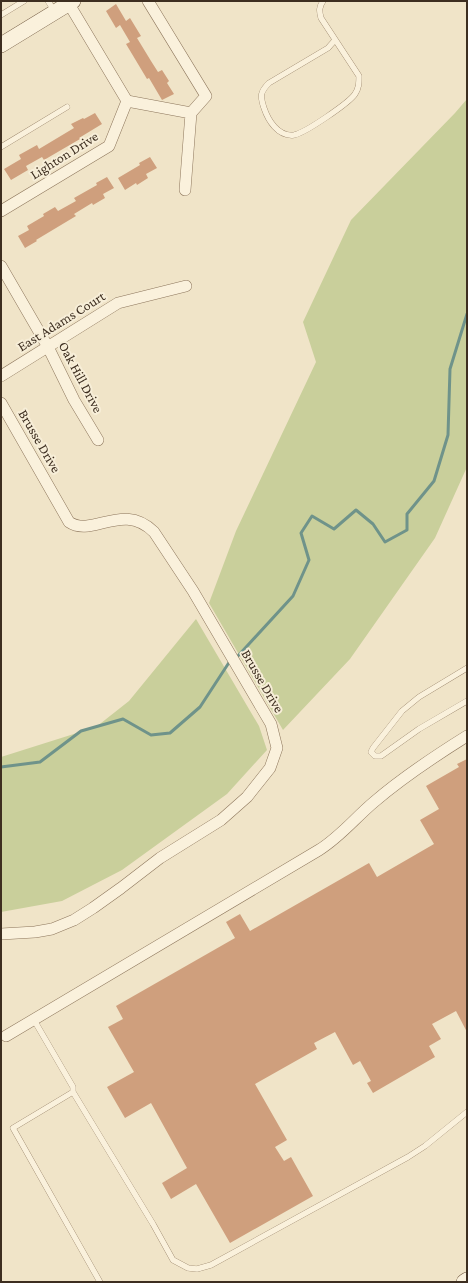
<svg xmlns="http://www.w3.org/2000/svg" width="468" height="1283" viewBox="0 0 468 1283" font-family="'Crimson Pro',serif">
<rect width="100%" height="100%" fill="#f0e4c8"/>
<path fill="#c9cf9b" d="M467,99V467L435,538L350,659L283,730L209,603L236,531L316,362L303,322L351,220L455,113Z
M196,619L259,726L267,750L227,794L122,870L62,901L1,912V757L96,727L129,701Z"/>
<g fill="none" stroke-linecap="round" stroke-linejoin="round">
<path stroke="#6f938a" stroke-width="3" d="M237,657L293,596L309,560L301,533L312,516L334,529L356,510L373,524L385,542L407,530V514L434,481L448,435L450,369L467,314
M1,767L40,762L81,731L123,719L151,735L170,733L200,707L230,661"/>
</g>
<path fill="#cf9f7d" d="M116,4L126,21L130,18L141,36L137,38L151,61L158,72L162,70L169,81L167,83L174,94L162,100L149,78L147,79L126,44L130,42L120,25L116,28L106,11Z
M95,113L102,124L79,138L80,139L44,160L42,157L26,166L28,170L11,180L4,169L21,159L19,155L37,145L39,149L74,128L71,124L83,118L84,119Z
M150,157L157,168L146,174L148,178L137,185L136,183L125,190L118,178L140,165L139,163Z
M107,177L114,188L103,194L105,198L93,205L92,203L74,214L76,216L36,240L37,241L25,248L18,236L29,230L27,226L44,216L43,214L55,207L58,211L76,201L74,198L97,185L96,183Z
M467,759V1032L456,1011L432,1024L441,1039L429,1046L435,1057L373,1093L367,1083L371,1081L360,1061L353,1065L335,1032L314,1043L317,1049L255,1084L287,1140L275,1147L284,1161L291,1157L313,1196L230,1243L196,1184L171,1199L162,1183L187,1168L151,1103L125,1118L107,1087L134,1072L108,1027L123,1019L116,1006L235,938L226,922L240,914L250,931L369,863L377,877L434,844L420,820L439,809L426,786L459,767L457,764Z"/>
<g fill="none" stroke-linecap="round" stroke-linejoin="round">
<defs>
<path id="lane" d="M48,1L55,12
M323,1C319,7 319,11 321,18L359,76C359,83 359,88 355,94C349,103 305,133 294,135C278,137 268,120 264,108C260,96 260,92 269,83L328,48L335,40
M1,15L24,1
M1,147L67,107
M467,668L419,697L402,711L373,748L371,752L375,756H381L419,729L467,701
M34,1020L73,1087V1092L153,1224L173,1260L188,1268L197,1269L211,1265L408,1157L425,1146L467,1112
M73,1092L13,1128L100,1282"/>
<path id="street" d="M148,1L206,96L191,113L185,190
M127,101L191,113
M1,211L109,146L127,101L69,4
M1,266L48,347L74,400L98,440
M1,376L118,303L186,286
M1,403L69,522C92,538 123,501 154,532L193,591L271,724L277,748L270,768L247,797L221,820L160,858L121,888L93,908L74,920L52,929L35,932L1,934
M6,1036L319,850C340,837 355,818 374,802C403,777 435,756 467,736"/>
<path id="secondary" d="M1,45L73,1
M464,1282L467,1280"/>
</defs>
<use href="#lane" stroke="#8d765c" stroke-width="6"/>
<use href="#street" stroke="#8d765c" stroke-width="12"/>
<use href="#secondary" stroke="#6f573f" stroke-width="16"/>
<use href="#lane" stroke="#faf1dc" stroke-width="5.5"/>
<use href="#street" stroke="#faf1dc" stroke-width="11"/>
<use href="#secondary" stroke="#faf1dc" stroke-width="15"/>
</g>
<g text-anchor="middle" dominant-baseline="central" stroke-width="4" stroke-linejoin="round" paint-order="stroke">
<g font-size="14" fill="#3d2e20" stroke="#f7eed8">
<text transform="translate(64 155) rotate(-32)">Lighton Drive</text>
<text transform="translate(61 321) rotate(-32)">East Adams Court</text>
<text transform="translate(81 377) rotate(62)">Oak Hill Drive</text>
<text transform="translate(40 441) rotate(60)">Brusse Drive</text>
<text transform="translate(263 681) rotate(60)">Brusse Drive</text>
</g>
</g>
<rect width="468" height="1283" fill="none" stroke="#3d2e20" stroke-width="4"/>
</svg>
